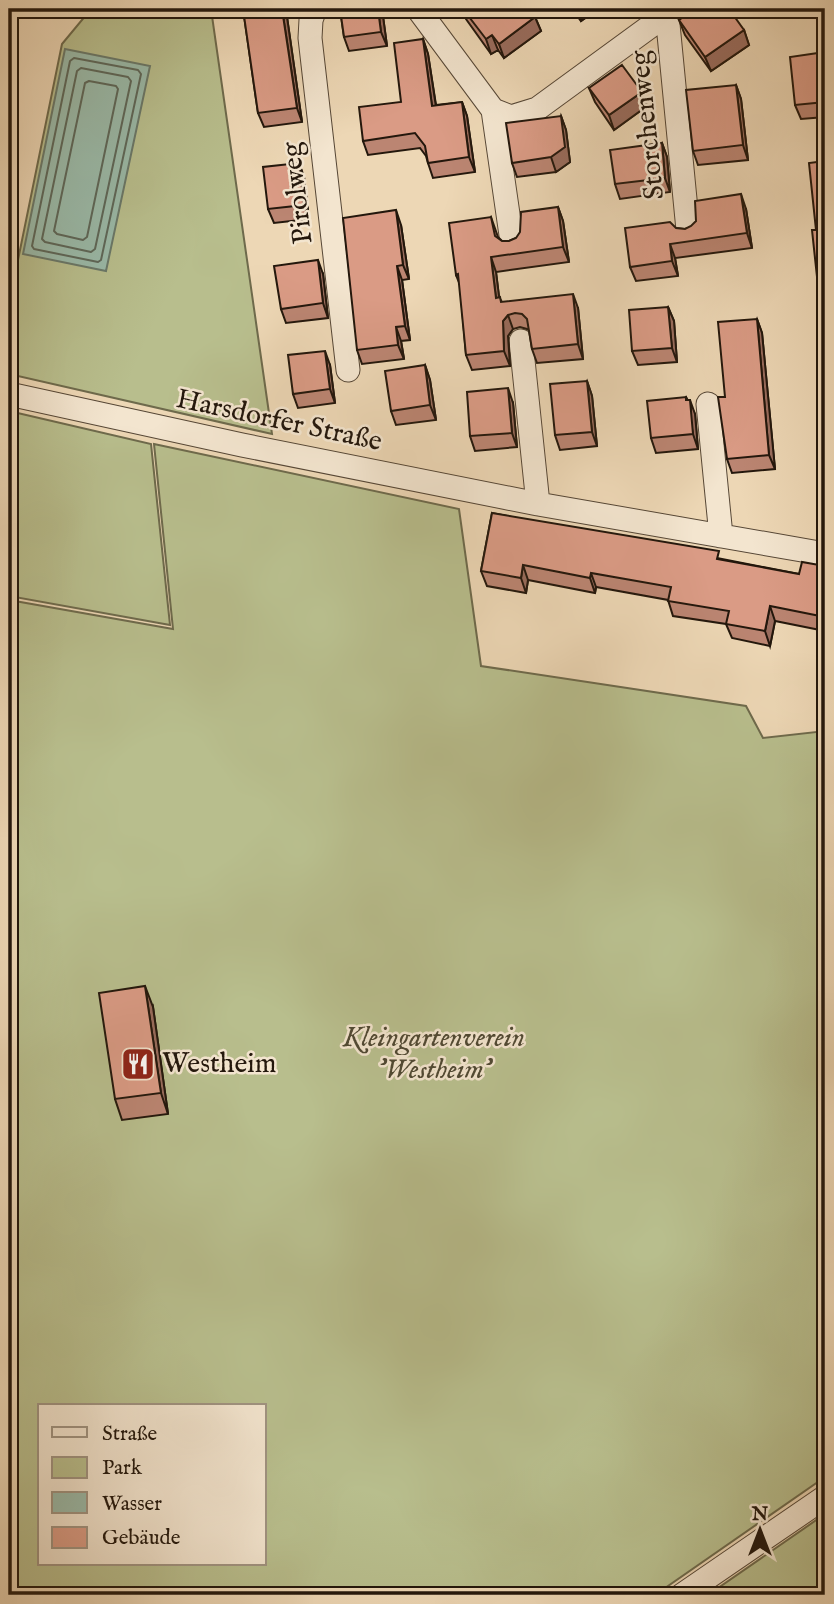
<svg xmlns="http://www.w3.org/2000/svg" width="834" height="1604" viewBox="0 0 834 1604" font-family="'IM FELL English',serif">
<rect width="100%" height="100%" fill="#edd7b5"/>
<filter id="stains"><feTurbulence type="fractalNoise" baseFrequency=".00286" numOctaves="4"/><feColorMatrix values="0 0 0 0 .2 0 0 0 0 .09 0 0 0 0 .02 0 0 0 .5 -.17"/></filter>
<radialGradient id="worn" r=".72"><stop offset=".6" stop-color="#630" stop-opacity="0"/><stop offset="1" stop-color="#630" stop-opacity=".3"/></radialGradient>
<path fill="#b8be8d" stroke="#6e6a4c" stroke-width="2" fill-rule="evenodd" d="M91,9H211L272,434L9,374V304L62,44Z
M9,411L151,444L170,625L9,596Z
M154,444L459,509L481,666L746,706L763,738L825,731V1477L655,1595H9V600L173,629ZM40,1406H264V1564H40Z
M825,1514V1595H708Z"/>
<path fill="#9abaa9" stroke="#6a796a" stroke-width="2" d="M65,49L150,66L106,271L23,254Z"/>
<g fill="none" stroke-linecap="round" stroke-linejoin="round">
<path stroke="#5e685a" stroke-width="2" d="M74,58L138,70L141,74L101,260L98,262L34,249L32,246L70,61Z
M81,68L128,77L131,81L95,249L91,252L45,242L42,239L77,71Z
M89,81L116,86L118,89L87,237L83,240L57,234L54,231L85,83Z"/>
<defs>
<path id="minor" d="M315,9L311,20L310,38L348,370
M418,9L493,110L512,242
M667,14L688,230
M493,110L511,117L537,109L674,9
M521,341L538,504
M9,394L242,445L538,504L825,554
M708,404L721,536
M682,1595L825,1497"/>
</defs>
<use href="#minor" stroke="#564736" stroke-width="25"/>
<use href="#minor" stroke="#f3e5cf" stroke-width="23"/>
</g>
<path fill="#bb8572" stroke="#23170c" stroke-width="2" d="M243,9H284L287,17L302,122L264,127L258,113Z
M340,9H382L387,46L349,51L344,37Z
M462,9L535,17L541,31L504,58L498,50L491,54L466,19Z
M572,9H598L581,21Z
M679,20L744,30L749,45L711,71L685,35Z
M423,39L428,54L436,105L462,102L467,116L475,172L433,178L428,163L426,156L420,148L368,155L363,141L401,102Z
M825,52V117L801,119L795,105Z
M736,85L741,99L748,160L698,165L693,151Z
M589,88L647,106L614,130L595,102Z
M561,116L566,130L570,162L556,172L517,177L512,163Z
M662,143L667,157L670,192L620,199L615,184Z
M299,163L304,177L309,219L274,223L268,209Z
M558,207L563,221L569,262L496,272L499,297L502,302L578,308L583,359L537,363L532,349L529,330L527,329L520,327L513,329L508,336L510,366L472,370L466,355L460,285L456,275L491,217L498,237L502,241H509L516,238Z
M746,209L752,248L675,258L678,276L636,281L630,267L676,228L685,229Z
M401,225L409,279L402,280L410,340L401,341L404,359L362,364L357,350Z
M323,274L328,318L286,323L281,309Z
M668,307L674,321L677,362L638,365L632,351Z
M757,319L762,333L775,469L732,473L727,459L725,397Z
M330,365L335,403L298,408L293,394Z
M425,365L430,380L436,420L396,425L391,411Z
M587,381L592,396L597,446L560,450L555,435Z
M686,397L695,414L698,449L656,453L651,438Z
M513,403L517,447L475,451L470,436Z
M492,513L722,559L799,574L825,566V631L775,621L770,646L732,638L726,624L673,616L668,600L596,587L595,593L528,580L526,593L487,586L481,571Z
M153,1007L168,1114L122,1120L115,1099Z"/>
<path fill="#996c5d" stroke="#23170c" stroke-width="2" d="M282,9H284L287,17L302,122L297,108Z
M378,9H382L387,46L381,32Z
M577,9H598L581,21Z
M774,9H785L776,15Z
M535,17L541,31L504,58L499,44Z
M744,30L749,45L711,71L705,57Z
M492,35L498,50L491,54L486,39Z
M423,39L428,54L438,120L432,106Z
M736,85L741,99L748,160L743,145Z
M642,92L647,106L614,130L609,115Z
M462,102L467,116L475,172L469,157Z
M561,116L566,130L570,162L556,172L551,157Z
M662,143L667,157L670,192L665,178Z
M299,163L304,177L309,219L304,205Z
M741,194L746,209L752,248L747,233Z
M558,207L563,221L569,262L563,247Z
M396,210L401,225L409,279L403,265Z
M670,244L675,258L678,276L672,261Z
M491,257L496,272L501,312L496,298Z
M318,260L323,274L328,318L323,303Z
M397,266L402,280L410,340L405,326Z
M573,294L578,308L583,359L578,344Z
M668,307L674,321L677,362L672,348Z
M508,315L513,329L508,336L510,366L504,351L503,321Z
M757,319L762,333L775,469L769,455Z
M396,327L401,341L404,359L398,345Z
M325,351L330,365L335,403L330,389Z
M425,365L430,380L436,420L430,405Z
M587,381L592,396L597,446L592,432Z
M508,388L513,403L517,447L512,433Z
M686,397L691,411L690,400L695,414L698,449L693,434Z
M523,565L528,580L526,593L521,578Z
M591,573L596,587L595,593L590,578Z
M770,606L775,621L770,646L765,631Z
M145,986L153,1007L168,1114L161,1093Z"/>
<path fill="#da9b85" stroke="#23170c" stroke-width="2" d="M243,9H282L297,108L258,113Z
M340,9H378L381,32L344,37Z
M463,9H529L535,17L499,44L492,35L486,39Z
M695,9H729L744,30L705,57L679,20Z
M423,39L432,106L462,102L469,157L428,163L425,146L415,133L363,141L359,107L401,102L394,43Z
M825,52V102L795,105L790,57Z
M622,65L642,92L609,115L589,88Z
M736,85L743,145L693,151L686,90Z
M561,116L565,147L551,157L512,163L506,123Z
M662,143L665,178L615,184L610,150Z
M825,161V392L817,306L820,305L812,230H816L809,163Z
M299,163L304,205L268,209L263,167Z
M741,194L747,233L670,244L672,261L630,267L625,228L670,222L676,228L685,229L691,226L696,221L695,201Z
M558,207L563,247L491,257L496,298L500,297L501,302L573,294L578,344L532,349L527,319L522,314L515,313L508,315L503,321L504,351L466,355L458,274L456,275L449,223L491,217L495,236L502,241H509L516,238L520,232L521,212Z
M396,210L403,265L397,266L405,326L396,327L398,345L357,350L343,218Z
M318,260L323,303L281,309L274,266Z
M668,307L672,348L632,351L629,310Z
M757,319L769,455L727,459L718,397H725L718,322Z
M325,351L330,389L293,394L288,355Z
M425,365L430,405L391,411L385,371Z
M587,381L592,432L555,435L550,384Z
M508,388L512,433L470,436L467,392Z
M686,397V400H690L693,434L651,438L647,401Z
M492,513L719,551L717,559L799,574L802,562L825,566V617L770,606L765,631L726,624L729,611L668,601L671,587L591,573L590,578L523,565L521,578L481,571Z
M145,986L161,1093L115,1099L99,993Z"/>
<defs>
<symbol id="restaurant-square" viewBox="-11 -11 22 22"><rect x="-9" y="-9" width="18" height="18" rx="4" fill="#8f2418" stroke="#f3e5cf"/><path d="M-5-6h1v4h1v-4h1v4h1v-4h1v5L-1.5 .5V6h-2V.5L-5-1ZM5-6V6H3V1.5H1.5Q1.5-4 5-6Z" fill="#fff"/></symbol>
</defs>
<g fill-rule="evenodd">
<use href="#restaurant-square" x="119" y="1045" width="38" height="38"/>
</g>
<g text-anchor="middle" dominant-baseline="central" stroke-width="5" stroke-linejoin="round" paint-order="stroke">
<g font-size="28" fill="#23170c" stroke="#f3e5cf">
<text transform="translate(648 125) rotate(-96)">Storchenweg</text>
<text transform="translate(298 193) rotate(-97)">Pirolweg</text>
<text transform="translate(279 421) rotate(12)">Harsdorfer Straße</text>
</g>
<g font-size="28" font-style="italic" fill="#504933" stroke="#f3e5cf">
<text x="434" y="1038">Kleingartenverein<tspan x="434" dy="32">'Westheim'</tspan></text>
</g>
<g font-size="28" fill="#23170c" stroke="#f3e5cf" text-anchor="start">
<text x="162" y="1064">Westheim</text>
</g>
</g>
<rect width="834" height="1604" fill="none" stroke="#edd7b5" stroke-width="35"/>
<rect x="10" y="10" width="813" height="1583" fill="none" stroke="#23170c" stroke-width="3.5"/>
<rect x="18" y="18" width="799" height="1569" fill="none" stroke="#23170c" stroke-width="2"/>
<rect x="38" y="1404" width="228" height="161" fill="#f3e5cf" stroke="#a09381" stroke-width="2"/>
<rect x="52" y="1427" width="35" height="10" fill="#f3e5cf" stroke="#a09381" stroke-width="2"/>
<text x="102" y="1440" font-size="21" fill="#23170c">Straße</text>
<rect x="52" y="1457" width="35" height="21" fill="#b8be8d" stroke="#a09381" stroke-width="2"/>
<text x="102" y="1474" font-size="21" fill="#23170c">Park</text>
<rect x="52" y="1492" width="35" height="21" fill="#9abaa9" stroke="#a09381" stroke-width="2"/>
<text x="102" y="1510" font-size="21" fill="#23170c">Wasser</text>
<rect x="52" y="1527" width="35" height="21" fill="#da9b85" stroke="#a09381" stroke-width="2"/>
<text x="102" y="1544" font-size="21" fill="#23170c">Gebäude</text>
<g transform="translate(760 1530)" stroke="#f3e5cf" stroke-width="5" paint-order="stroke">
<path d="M0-5L12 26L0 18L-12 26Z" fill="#23170c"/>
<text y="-10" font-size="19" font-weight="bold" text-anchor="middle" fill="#23170c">N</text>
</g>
<rect width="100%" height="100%" filter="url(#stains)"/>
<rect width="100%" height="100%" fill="url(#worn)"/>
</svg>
